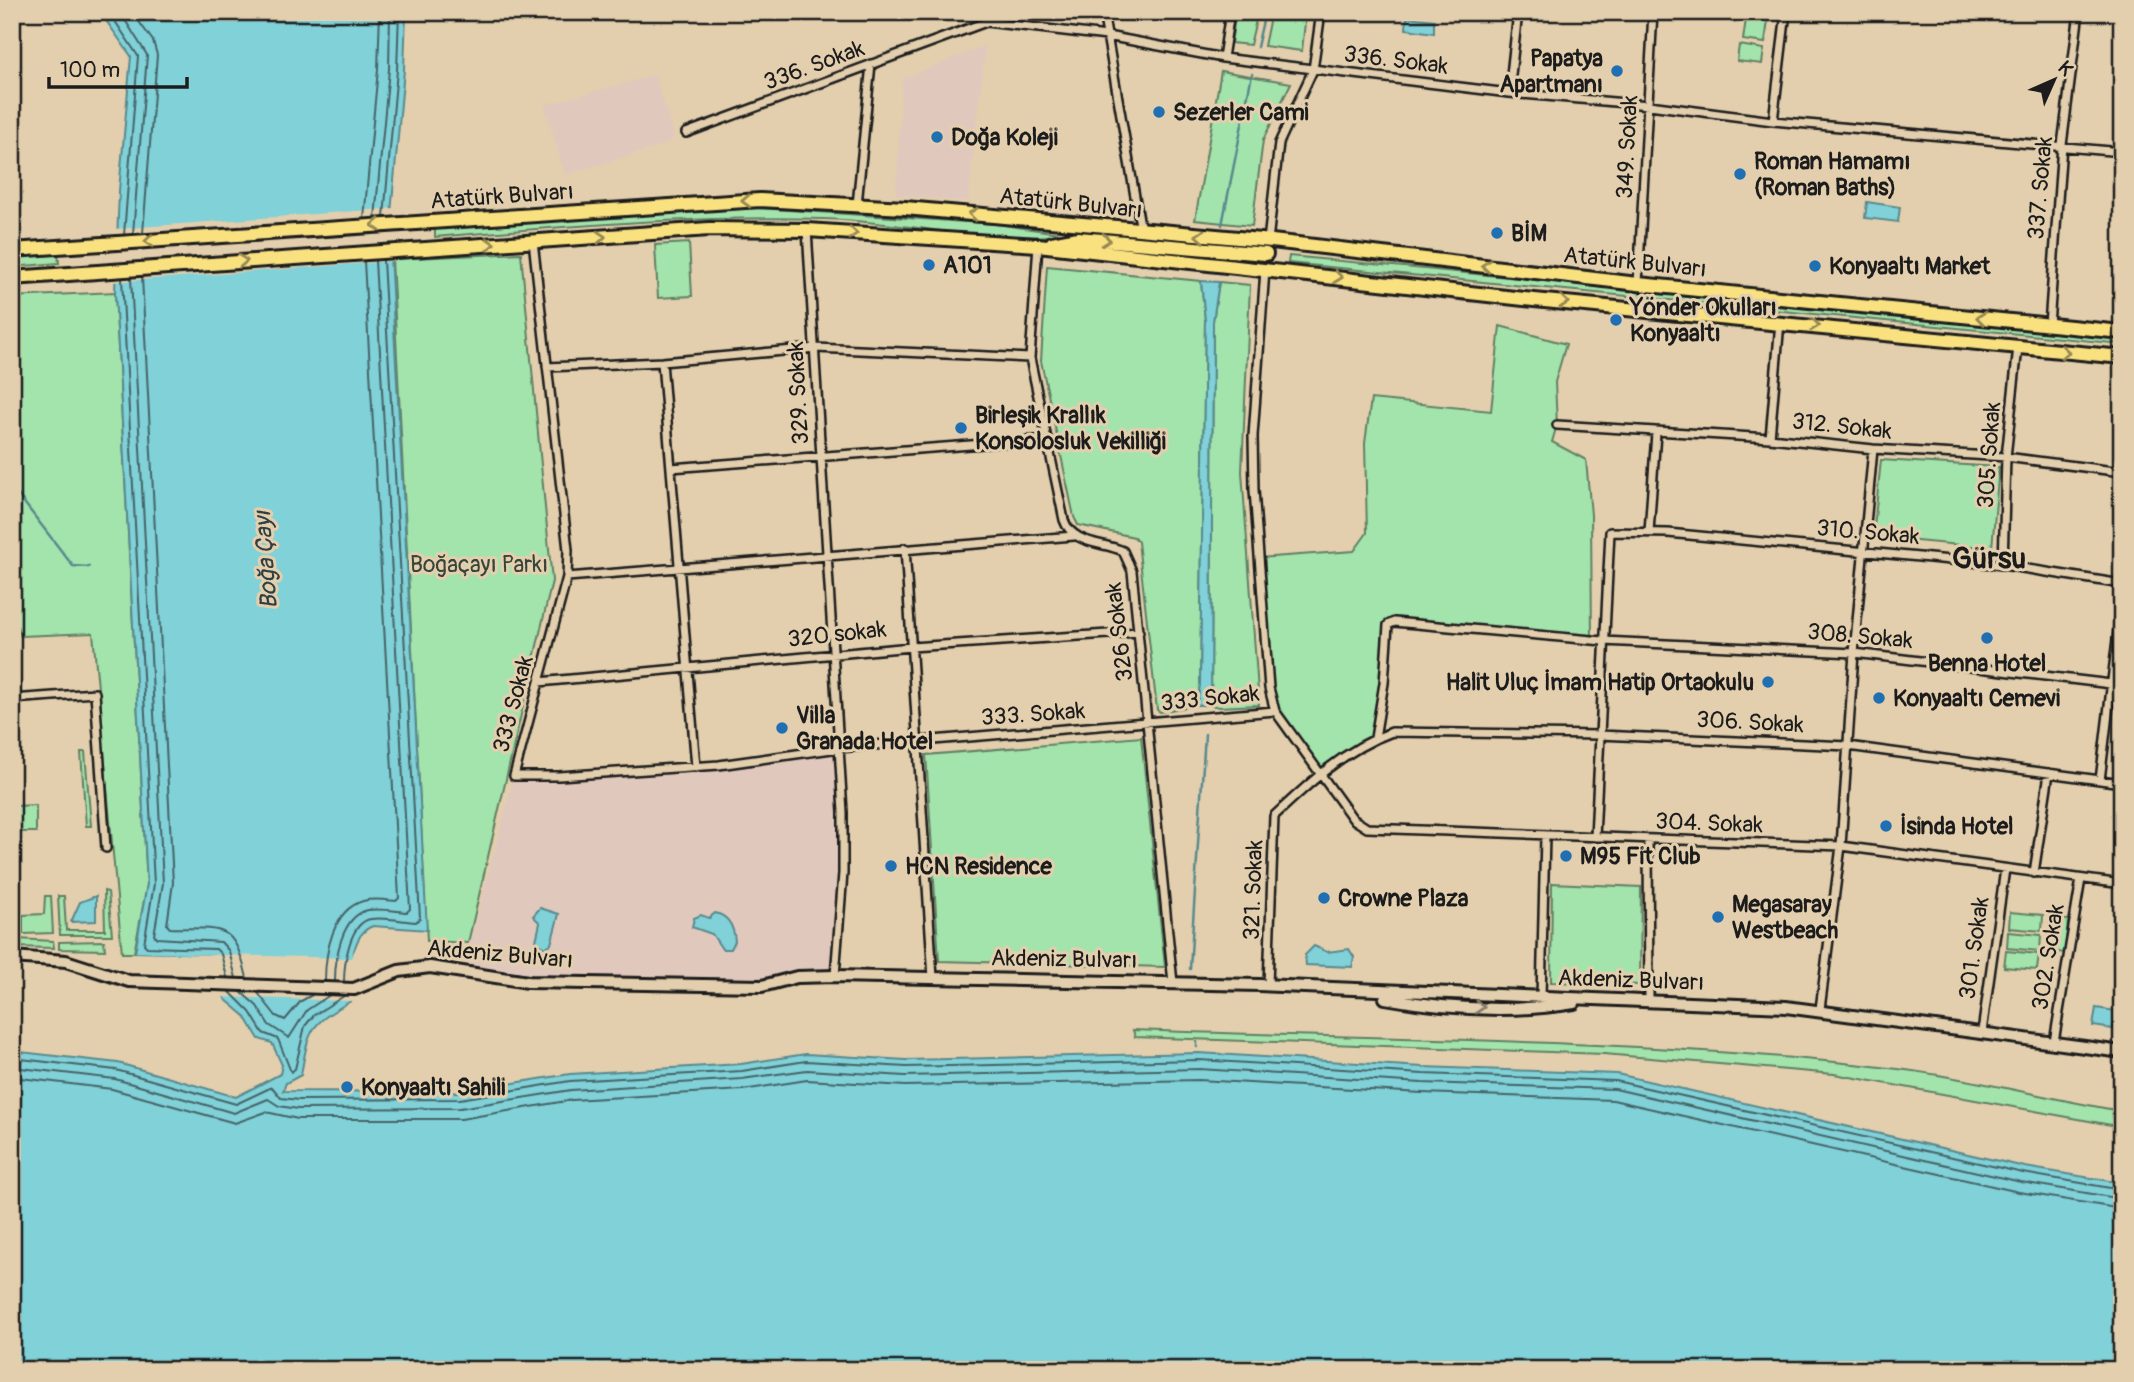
<svg xmlns="http://www.w3.org/2000/svg" width="2134" height="1382" viewBox="0 0 2134 1382" font-family="Pangolin,sans-serif">
<rect width="100%" height="100%" fill="#e3cfad"/>
<filter id="ink" filterUnits="userSpaceOnUse"><feTurbulence type="fractalNoise" baseFrequency=".0143" numOctaves="2"/><feDisplacementMap in="SourceGraphic" scale="14" xChannelSelector="R" yChannelSelector="G"/><feConvolveMatrix kernelMatrix="1 2 1 2 8 2 1 2 1" color-interpolation-filters="sRGB"/></filter>
<g filter="url(#ink)">
<path fill="#e1c8bd" d="M986,45L968,202L896,195L902,79Z
M655,75L674,137L665,145L565,175L544,105Z
M839,748L843,812L835,976L762,986L528,982L462,972L514,776L719,765Z"/>
<path fill="#a3e3ac" stroke="#608064" stroke-width="2" d="M1236,12H1258L1250,45L1231,43Z
M1271,12H1306L1302,51L1264,46Z
M1747,12H1769L1765,43L1743,40Z
M1739,45L1764,49L1762,64L1737,61Z
M1221,71L1291,83L1263,140L1252,226L1195,220Z
M758,208L996,224L1066,234C986,245 903,221 822,219C693,215 564,227 435,237V226Z
M689,243L692,296L658,298L655,245Z
M58,253L59,263L12,267V256Z
M521,253L552,581L468,943L427,941L392,259Z
M1289,256L2122,336V344L1288,263Z
M1047,266L1201,281L1205,320L1200,685L1197,705L1160,712L1157,710L1138,542L1134,537L1078,525L1074,517L1041,361Z
M1219,282L1250,285L1242,472L1259,705L1219,707L1211,705L1213,321Z
M115,292L147,885L134,953H122L93,633L21,636L12,613V297Z
M1500,326L1566,344L1555,382L1557,425L1552,442L1586,460L1591,515L1592,640L1394,622L1387,625L1375,738L1320,773L1275,711L1258,558L1354,551L1367,533L1365,443L1371,399L1491,411Z
M1881,460L1999,467L1992,548L1873,537Z
M1141,737L1165,967L939,961L926,755Z
M81,752H85L91,826H86Z
M36,805V832H17L15,806Z
M1552,883L1641,887L1640,985L1551,982Z
M104,891L108,892L112,935H60L58,896H64L66,930H105Z
M45,896H51L53,933L23,934V915L44,914Z
M12,912H17L18,939L53,941L54,948L12,947L15,933Z
M2010,912L2043,915L2042,931L2009,928Z
M2052,918L2068,920L2065,953L2049,951Z
M2008,932L2041,935L2040,951L2007,948Z
M104,941L105,950L59,949V942Z
M2006,951L2039,954L2037,970L2004,967Z
M1133,1030C1388,1040 1645,1038 1898,1069C1973,1078 2047,1099 2122,1111V1127L1834,1074L1604,1054L1135,1037Z"/>
<path fill="#80d1d8" stroke="#58898d" stroke-width="2" d="M100,12H406L404,70L389,236L427,930L373,926C348,934 351,980 351,1001C309,1025 309,1029 301,1075L286,1083L283,1091L459,1092L570,1074L741,1064L806,1054L906,1060L1199,1053L1423,1067L1617,1074L2025,1167L2122,1183V1370H12V1051L118,1063L236,1097L280,1074L282,1065L272,1043L259,1039L245,1016L225,999L214,956L135,953L147,884L115,292L119,191L131,56Z
M1407,17L1434,20V33L1406,29Z
M1867,202L1900,207L1898,222L1865,218Z
M1201,281L1219,282L1213,321L1211,705H1197L1200,685L1205,320Z
M96,896V921L71,922L80,902Z
M540,908L559,914L551,944L544,948L536,941L540,923L533,916Z
M715,913C729,916 734,928 735,941L731,949H722L712,934L692,927L694,918L701,915L709,918Z
M1314,946L1327,952L1349,949L1354,957L1352,967L1306,965L1305,955Z
M2096,1008L2116,1011L2113,1029L2093,1026Z"/>
<path fill="#e3cfad" d="M395,208L394,261L112,282L114,229Z
M362,935L366,936L355,959L353,1004L351,1001L221,997L212,959L134,957L131,953L351,958Z"/>
<g fill="none" stroke-linecap="round" stroke-linejoin="round">
<path stroke="#446467" stroke-width="2" d="M109,12L138,56L124,235
M120,12L147,55L133,234
M132,12L153,41L157,55L143,233
M384,217L397,70L399,12
M375,218L389,69L390,12
M364,219L378,69L380,12
M142,277L173,883L167,925L170,928C223,930 233,920 247,978
M122,278L154,884L144,944L147,947L216,949L221,954L227,977
M131,278L163,883L154,935L157,938L221,942L229,951L236,978
M325,981C325,954 332,910 363,901C374,898 385,900 396,901L399,898L364,261
M335,981C335,959 341,916 368,910C380,908 395,911 407,912L410,909L375,260
M344,982C344,965 349,922 371,919C385,917 402,921 416,922L420,918L383,260
M230,992L250,1012L263,1033L278,1039L291,1072L295,1069L305,1026L314,1015L344,996
M241,992L257,1006L269,1025L289,1038L307,1010L330,995
M258,993L276,1016L285,1020L301,1001L312,995
M12,1058L116,1070L236,1104L272,1087L281,1098L299,1100L460,1099L570,1081L742,1071L806,1061L906,1067L1199,1060L1423,1074L1616,1081L2023,1173L2122,1190
M12,1067L115,1079L234,1113L268,1099L279,1106L298,1109L460,1108L571,1090L742,1079L807,1070L905,1076L1199,1069L1422,1083L1615,1089L2021,1182L2122,1199
M12,1077L112,1089L235,1123L266,1112L298,1119H461L572,1100L743,1090L807,1080L905,1086L1199,1080L1422,1093L1613,1100L2019,1192L2122,1209"/>
<path stroke="#58898d" stroke-width="2.5" d="M1257,47L1265,12
M1222,225L1252,74
M12,487L73,566L89,567
M1190,969L1205,734
M1197,1042V1047"/>
<defs>
<path id="minor" d="M1103,12L1141,231
M1223,58L1230,12
M1509,93L1518,12
M1773,121L1786,12
M686,133L986,22L1107,36L1223,58L1509,93L1649,105L1773,121L2122,152
M857,205L871,64
M807,230L843,812V873L835,976
M533,241L568,550L567,577L514,776H559L719,765L839,748L1275,711
M1268,241L1279,143L1313,70L1321,12
M1038,245L1030,358L1064,520C1072,544 1102,542 1123,551L1132,571L1173,983
M1265,270L1253,436L1254,490L1269,688L1275,711L1353,819L1367,828L1841,846L2122,884
M1638,284L1653,12
M2049,325L2062,145L2079,12
M662,362L696,767
M547,367L662,362L816,348L1030,358
M1557,425L1770,438L1873,449L2006,457L2122,472
M1770,438L1780,322
M671,468L1048,439
M1649,532L1656,433
M905,548L933,978
M2003,565L2006,457L2018,347
M567,577L1074,536
M12,663L16,699
M539,682L911,647L1139,632
M12,699L95,693L106,848
M1375,738L1384,683L1388,625L1394,622L1603,641L1854,653L2111,684
M2100,780L2122,598
M1595,837L1610,532L1668,533L2003,565L2122,584
M1648,840L1649,1001
M2034,873L2049,773
M1268,985L1274,816C1309,783 1345,749 1392,732L1599,735L1848,746L2122,783
M1541,997L1545,836
M1820,1009L1841,846L1854,653L1873,449
M1982,1032L2005,869
M2054,1042L2081,879"/>
<path id="secondary" d="M12,957L66,961L129,981L354,989L399,971L430,967L528,982L762,986L797,977L835,976L1259,985L1786,1007L2122,1052
M1385,998C1445,1009 1513,1013 1574,1003"/>
<path id="primary" d="M1052,243L1078,238L1266,254
M12,250L760,200L905,208L1272,241L1638,284L2122,332
M12,278L709,229L807,230L1038,245L1524,299L2122,357"/>
</defs>
<use href="#minor" stroke="#1c1c1c" stroke-width="12"/>
<use href="#secondary" stroke="#1c1c1c" stroke-width="16"/>
<use href="#primary" stroke="#1c1c1c" stroke-width="18"/>
<use href="#minor" stroke="#e3cfad" stroke-width="7"/>
<use href="#secondary" stroke="#e3cfad" stroke-width="10"/>
<use href="#primary" stroke="#fae180" stroke-width="12"/>
</g>
<defs><path id="oneway-chevron" d="M-2-3.5L2.5 0L-2 3.5" fill="none" stroke-width="1.6" stroke-linecap="round" stroke-linejoin="round" transform="scale(1.75)"/></defs>
<g stroke="#968853">
<use href="#oneway-chevron" transform="translate(746 201) rotate(178)"/>
<use href="#oneway-chevron" transform="translate(973 214) rotate(-174)"/>
<use href="#oneway-chevron" transform="translate(376 225) rotate(176)"/>
<use href="#oneway-chevron" transform="translate(853 233) rotate(4)"/>
<use href="#oneway-chevron" transform="translate(1200 236) rotate(-176)"/>
<use href="#oneway-chevron" transform="translate(601 237) rotate(-4)"/>
<use href="#oneway-chevron" transform="translate(1106 240) rotate(5)"/>
<use href="#oneway-chevron" transform="translate(149 241) rotate(176)"/>
<use href="#oneway-chevron" transform="translate(490 244) rotate(-3)"/>
<use href="#oneway-chevron" transform="translate(243 261) rotate(-4)"/>
<use href="#oneway-chevron" transform="translate(1486 266) rotate(-173)"/>
<use href="#oneway-chevron" transform="translate(1338 277) rotate(6)"/>
<use href="#oneway-chevron" transform="translate(1564 302) rotate(5)"/>
<use href="#oneway-chevron" transform="translate(1981 318) rotate(-174)"/>
<use href="#oneway-chevron" transform="translate(1815 325) rotate(6)"/>
<use href="#oneway-chevron" transform="translate(2065 352) rotate(5)"/>
</g>
<use stroke="#897e6c" href="#oneway-chevron" transform="translate(1480 1007) rotate(3)"/>
</g>
<g fill="#1f6fb2" stroke="#e3cfad" stroke-width="2.5">
<circle cx="1617" cy="71" r="7"/>
<circle cx="1159" cy="112" r="7"/>
<circle cx="937" cy="137" r="7"/>
<circle cx="1740" cy="174" r="7"/>
<circle cx="1497" cy="233" r="7"/>
<circle cx="929" cy="265" r="7"/>
<circle cx="1815" cy="266" r="7"/>
<circle cx="1616" cy="320" r="7"/>
<circle cx="961" cy="428" r="7"/>
<circle cx="1987" cy="638" r="7"/>
<circle cx="1768" cy="682" r="7"/>
<circle cx="1879" cy="698" r="7"/>
<circle cx="782" cy="728" r="7"/>
<circle cx="1886" cy="826" r="7"/>
<circle cx="1566" cy="856" r="7"/>
<circle cx="891" cy="866" r="7"/>
<circle cx="1324" cy="898" r="7"/>
<circle cx="1718" cy="917" r="7"/>
<circle cx="347" cy="1087" r="7"/>
</g>
<g text-anchor="middle" dominant-baseline="central" stroke-width="6" stroke-linejoin="round" paint-order="stroke">
<g font-size="23" font-weight="bold" fill="#1c1c1c" stroke="#e3cfad" text-anchor="start">
<text x="1603" y="58" text-anchor="end">Papatya<tspan x="1603" dy="26">Apartmanı</tspan></text>
<text x="1173" y="112">Sezerler Cami</text>
<text x="951" y="137">Doğa Koleji</text>
<text x="1754" y="161">Roman Hamamı<tspan x="1754" dy="26">(Roman Baths)</tspan></text>
<text x="1511" y="233">BİM</text>
<text x="943" y="265">A101</text>
<text x="1829" y="266">Konyaaltı Market</text>
<text x="1630" y="307">Yönder Okulları<tspan x="1630" dy="26">Konyaaltı</tspan></text>
<text x="975" y="415">Birleşik Krallık<tspan x="975" dy="26">Konsolosluk Vekilliği</tspan></text>
<text x="1987" y="663" text-anchor="middle">Benna Hotel</text>
<text x="1754" y="682" text-anchor="end">Halit Uluç İmam Hatip Ortaokulu</text>
<text x="1893" y="698">Konyaaltı Cemevi</text>
<text x="796" y="715">Villa<tspan x="796" dy="26">Granada Hotel</tspan></text>
<text x="1900" y="826">İsinda Hotel</text>
<text x="1580" y="856">M95 Fit Club</text>
<text x="905" y="866">HCN Residence</text>
<text x="1338" y="898">Crowne Plaza</text>
<text x="1732" y="904">Megasaray<tspan x="1732" dy="26">Westbeach</tspan></text>
<text x="361" y="1087">Konyaaltı Sahili</text>
</g>
<g font-size="23" fill="#1c1c1c" stroke="#e3cfad">
<text transform="translate(1396 60) rotate(7)">336. Sokak</text>
<text transform="translate(814 65) rotate(-20)">336. Sokak</text>
<text transform="translate(1627 147) rotate(-87)">349. Sokak</text>
<text transform="translate(2040 188) rotate(-85)">337. Sokak</text>
<text transform="translate(502 196) rotate(-4)">Atatürk Bulvarı</text>
<text transform="translate(1071 203) rotate(6)">Atatürk Bulvarı</text>
<text transform="translate(1635 262) rotate(6)">Atatürk Bulvarı</text>
<text transform="translate(798 393) rotate(-93)">329. Sokak</text>
<text transform="translate(1842 426) rotate(6)">312. Sokak</text>
<text transform="translate(1989 455) rotate(-86)">305. Sokak</text>
<text transform="translate(1868 532) rotate(5)">310. Sokak</text>
<text transform="translate(1119 632) rotate(-97)">326 Sokak</text>
<text transform="translate(837 634) rotate(-6)">320 sokak</text>
<text transform="translate(1860 636) rotate(5)">308. Sokak</text>
<text transform="translate(1210 698) rotate(-6)">333 Sokak</text>
<text transform="translate(513 704) rotate(-75)">333 Sokak</text>
<text transform="translate(1033 714) rotate(-4)">333. Sokak</text>
<text transform="translate(1750 722) rotate(3)">306. Sokak</text>
<text transform="translate(1709 823) rotate(2)">304. Sokak</text>
<text transform="translate(1253 890) rotate(-88)">321. Sokak</text>
<text transform="translate(1974 948) rotate(-82)">301. Sokak</text>
<text transform="translate(500 954) rotate(5)">Akdeniz Bulvarı</text>
<text transform="translate(2048 957) rotate(-81)">302. Sokak</text>
<text transform="translate(1064 959) rotate(1)">Akdeniz Bulvarı</text>
<text transform="translate(1631 980) rotate(2)">Akdeniz Bulvarı</text>
</g>
<g font-size="23" fill="#374439" stroke="#e3cfad">
<text x="479" y="564">Boğaçayı Parkı</text>
</g>
<g font-size="24" font-style="italic" fill="#304042" stroke="#e3cfad">
<text transform="translate(266 560) rotate(-94)">Boğa Çayı</text>
</g>
<g font-size="30" font-weight="bold" fill="#1c1c1c" stroke="#e3cfad">
<text x="1989" y="558">Gürsu</text>
</g>
</g>
<rect width="2134" height="1382" fill="none" stroke="#e3cfad" stroke-width="42"/>
<rect x="21" y="21" width="2092" height="1340" fill="none" stroke="#1c1c1c" stroke-width="2.5" filter="url(#ink)"/>
<g transform="translate(2054 80) rotate(45)" stroke="#e3cfad" stroke-width="5" paint-order="stroke">
<path d="M0-5L12 26L0 18L-12 26Z" fill="#1c1c1c"/>
<text y="-10" font-size="19" font-weight="bold" text-anchor="middle" fill="#1c1c1c">K</text>
</g>
<path d="M49 77v10h138v-10" fill="none" stroke="#1c1c1c" stroke-width="3.5"/>
<text x="60" y="77" font-size="21" fill="#1c1c1c" stroke="#e3cfad" stroke-width="5" paint-order="stroke">100 m</text>
</svg>
